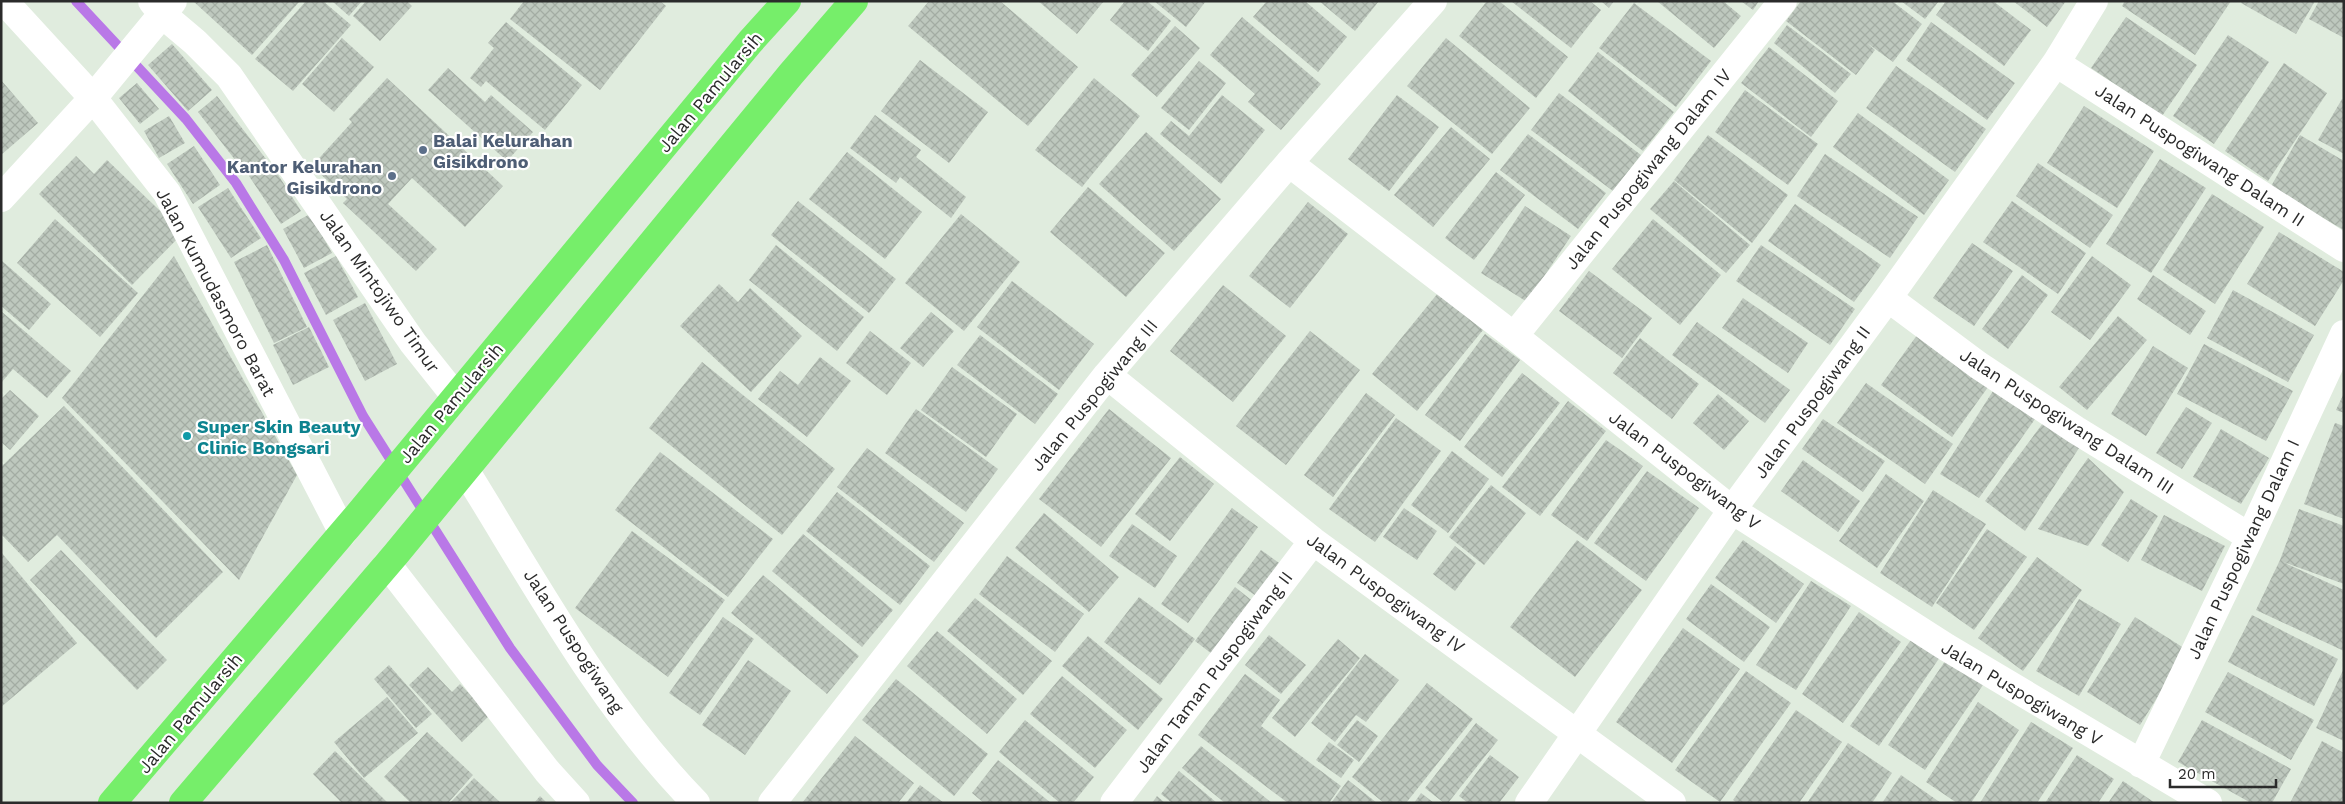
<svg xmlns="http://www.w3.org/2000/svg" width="2345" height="804" viewBox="0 0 2345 804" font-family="'Work Sans',sans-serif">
<defs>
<pattern id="building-cross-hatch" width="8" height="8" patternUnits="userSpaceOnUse" patternTransform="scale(1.25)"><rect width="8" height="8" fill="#bec8be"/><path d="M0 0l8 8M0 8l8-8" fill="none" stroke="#a3aca3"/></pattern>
</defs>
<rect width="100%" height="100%" fill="#e0ecde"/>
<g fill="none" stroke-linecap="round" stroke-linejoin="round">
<path stroke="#b978e7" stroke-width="10" d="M76,1L186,119L236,183L284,260L363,416L510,648L597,765L633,803"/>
</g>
<path fill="url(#building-cross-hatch)" d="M193,1H300L252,55Z
M306,1H323L351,25L293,91L255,59Z
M332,1H362L349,16Z
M366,1H407L412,6L380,41L353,16Z
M524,1H660L666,6L600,90L510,19Z
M929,1H1000L1078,67L1028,126L908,26Z
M1038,1H1104L1077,34Z
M1125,1H1147L1171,21L1148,51L1110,20Z
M1154,1H1206L1186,27Z
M1267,1H1305L1347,37L1318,72L1253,17Z
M1319,1H1379L1355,31Z
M1487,1H1499L1568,57L1536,98L1459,36Z
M1511,1H1590L1601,10L1571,48Z
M1601,1H1614L1609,8Z
M1657,1H1723L1741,16L1714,48Z
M1741,1H1759L1753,10Z
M1801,1H1892L1922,24L1893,62L1867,43L1875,50L1856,75L1786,21Z
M1901,1H1939L1925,19Z
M1946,1H1993L2031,30L2004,66L1936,15Z
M2013,1H2066L2047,27Z
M2125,1H2231L2195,55L2122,6Z
M2242,1H2315L2296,34L2241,3Z
M2319,1H2344V38L2309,19Z
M1634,3L1711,61L1676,107L1599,48Z
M1242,17L1321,84L1281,130L1248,102L1255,94L1210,55Z
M2126,17L2197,65L2162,116L2091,68Z
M506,22L582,85L545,130L486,81L481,87L470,78L494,48L488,43Z
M1931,22L2015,83L1987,120L1906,60Z
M1787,25L1851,74L1835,93L1774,43Z
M1175,26L1200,48L1157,97L1131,75Z
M2228,35L2269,62L2214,144L2173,116Z
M342,38L374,67L334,112L302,84Z
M1446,38L1530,108L1492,154L1407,86Z
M172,44L212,90L188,111L148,65Z
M1769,47L1838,101L1811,137L1741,83Z
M1598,52L1674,112L1643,151L1568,91Z
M920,60L988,112L949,163L881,111Z
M1199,61L1226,83L1189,130L1161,108Z
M2284,63L2327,93L2268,181L2225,151Z
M1896,66L1986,129L1955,172L1866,108Z
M448,68L485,102L491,95L533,132L507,161L428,90Z
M387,78L503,186L465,227L412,178L388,204L437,249L416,271L343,203L347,199L312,166L352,122L349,119Z
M1094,78L1140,116L1082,187L1035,150Z
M1,80L38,123L1,155Z
M137,83L159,109L140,124L119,98Z
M1745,90L1818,144L1788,185L1715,132Z
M1559,93L1641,155L1613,191L1531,130Z
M1222,95L1265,130L1221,184L1160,134L1171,121L1189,136Z
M1397,95L1439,127L1389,191L1348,159Z
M217,96L266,159L246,174L198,112Z
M2342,99L2344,100V154L2318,140Z
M2084,106L2154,151L2117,208L2047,163Z
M1858,113L1949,180L1924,215L1833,147Z
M875,115L921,150L916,157L966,197L951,218L900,177L896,183L850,148Z
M169,116L185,143L159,158L144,131Z
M1451,127L1490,159L1433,227L1394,195Z
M1146,132L1221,199L1174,251L1099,184Z
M1528,134L1606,193L1578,229L1500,170Z
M1708,135L1788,195L1752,243L1674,180Z
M2300,135L2344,161V230L2270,188Z
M194,146L220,185L193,204L167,164Z
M847,152L922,212L885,259L809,199Z
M1825,154L1918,217L1890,258L1797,196Z
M76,156L94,174L107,160L183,233L132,285L39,194Z
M2160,159L2206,188L2151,273L2106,244Z
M270,162L301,211L281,224L249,176Z
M2038,163L2113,215L2090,248L2016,196Z
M1496,172L1525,195L1474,260L1445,238Z
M1674,181L1750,245L1726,273L1650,209Z
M1088,187L1165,253L1126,297L1050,232Z
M228,188L261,238L231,258L198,207Z
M2212,194L2264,227L2215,304L2163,270Z
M798,201L896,279L869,313L771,235Z
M2012,201L2086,253L2058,294L1983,242Z
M1308,202L1348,234L1290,308L1249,276Z
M1795,204L1881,265L1854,302L1768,241Z
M1525,206L1571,236L1527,302L1481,273Z
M310,214L332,253L304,268L283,229Z
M961,214L1020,262L964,331L905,283Z
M55,219L138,293L100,337L17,263Z
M1653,219L1721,275L1680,325L1612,269Z
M2279,232L2344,272V280L2315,326L2247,284Z
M1972,243L2013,271L1974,326L1933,298Z
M267,245L307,327L274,343L234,262Z
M776,245L864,317L837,351L749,280Z
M1761,245L1855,309L1830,345L1736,281Z
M174,256L297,475L239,580L62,398Z
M336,256L358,297L326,315L304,273Z
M2092,256L2131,285L2090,340L2051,312Z
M1,260L51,304L29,330L1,306Z
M1589,271L1652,318L1622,358L1559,311Z
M2022,275L2048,295L2008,349L1982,329Z
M2153,275L2206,311L2190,335L2137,299Z
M1012,281L1094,344L1059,390L977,327Z
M719,284L738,302L750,288L802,336L751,392L680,326Z
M1223,285L1286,336L1233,402L1170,351Z
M2233,290L2314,335L2288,382L2207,338Z
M1438,293L1483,330L1417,411L1372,374Z
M1743,298L1808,343L1788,373L1722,328Z
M365,303L397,364L365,381L333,320Z
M1,311L71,371L47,398L13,369L1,383Z
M931,312L954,331L923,367L900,348Z
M2118,316L2147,340L2087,410L2059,387Z
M1697,322L1790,390L1765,423L1672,355Z
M309,327L329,367L293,385L273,345Z
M870,331L911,363L887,395L846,363Z
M1310,331L1360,370L1286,465L1236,426Z
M1920,331L1991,383L1952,437L1881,385Z
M1485,334L1520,360L1460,441L1425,415Z
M980,335L1058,394L1035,424L957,365Z
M1640,338L1699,384L1672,419L1613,373Z
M2204,344L2293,391L2266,441L2177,394Z
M2153,346L2188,368L2146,436L2111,414Z
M820,357L851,381L807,437L758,399L780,371L798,385Z
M702,362L835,469L782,535L649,428Z
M952,367L1017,414L986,457L921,410Z
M1522,373L1560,403L1502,477L1464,447Z
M1866,383L1953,444L1925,484L1837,423Z
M10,390L39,416L10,450L1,442V399Z
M1993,391L2035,419L1979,498L1940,474Z
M1366,393L1395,415L1333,497L1304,475Z
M2344,393V413L2336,410Z
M1718,394L1749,421L1724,450L1693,423Z
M1568,401L1606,431L1540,516L1502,487Z
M64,406L223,572L156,638L57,535L28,562L1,534V467Z
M2186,407L2212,423L2182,469L2156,453Z
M916,409L998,469L966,512L885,453Z
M1109,409L1171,458L1101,547L1039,499Z
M1396,418L1441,451L1375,542L1329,509Z
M1823,419L1885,461L1863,492L1802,449Z
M2046,419L2081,445L2025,531L1985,501Z
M2335,423L2344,426V519L2304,504Z
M2221,429L2269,458L2241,504L2193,477Z
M1606,440L1643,466L1587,541L1551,515Z
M867,448L964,523L934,562L837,487Z
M1452,451L1489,479L1448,533L1411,505Z
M660,452L773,539L728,597L615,510Z
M1180,457L1214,484L1170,541L1135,514Z
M2088,458L2124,492L2088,546L2038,529Z
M1803,460L1860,501L1838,532L1781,491Z
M1647,471L1699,508L1646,581L1594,543Z
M1886,474L1924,501L1877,568L1839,541Z
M1491,485L1526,513L1484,565L1449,537Z
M1933,490L1986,524L1932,607L1880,573Z
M837,492L930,566L900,605L806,531Z
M2131,499L2158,516L2128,562L2101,545Z
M1232,508L1258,527L1188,623L1161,604Z
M1404,508L1437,531L1417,560L1383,537Z
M2299,509L2344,526V584L2283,562L2344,590V651L2256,610L2280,560Z
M1044,513L1119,577L1089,612L1015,548Z
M2164,515L2225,546L2202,591L2141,560Z
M1132,524L1177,556L1155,588L1109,556Z
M1987,529L2027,557L1974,630L1936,603Z
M632,531L725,600L668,677L575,608Z
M803,534L893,610L862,647L772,571Z
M1577,540L1642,590L1575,677L1510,627Z
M1743,540L1804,584L1776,623L1715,578Z
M1455,546L1476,563L1455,591L1433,574Z
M61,550L167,660L137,690L30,580Z
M1261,550L1282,565L1259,598L1237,583Z
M1,552L77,643L1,707Z
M1007,556L1084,614L1055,652L979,594Z
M2037,557L2082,590L2023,671L1978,638Z
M763,575L859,656L827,694L731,613Z
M1811,581L1851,606L1796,690L1756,665Z
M1711,584L1770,627L1744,662L1686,619Z
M1235,587L1260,607L1220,660L1195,641Z
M1139,597L1195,639L1160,685L1104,642Z
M975,598L1052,661L1023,695L947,631Z
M2079,599L2121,624L2079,696L2036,671Z
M1859,612L1901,642L1843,723L1802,694Z
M2252,615L2338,659L2314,706L2228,662Z
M723,617L754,639L700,715L669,693Z
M2135,617L2187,650L2140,725L2087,692Z
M1683,628L1740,669L1672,763L1616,722Z
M937,631L1017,699L987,734L907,666Z
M1269,635L1306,665L1281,694L1245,665Z
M1088,636L1163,699L1138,730L1062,666Z
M1913,637L1940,657L1879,746L1850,726Z
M1338,639L1360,658L1295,737L1272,718Z
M1365,654L1399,680L1366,722L1356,715L1335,742L1311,723Z
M1950,654L1987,679L1925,770L1888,745Z
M748,660L791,691L745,755L702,725Z
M389,665L432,714L416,728L374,679Z
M428,667L452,692L460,684L490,715L462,742L409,685Z
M2344,668V741L2316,728Z
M1746,671L1791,703L1720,802L1675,770Z
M2228,672L2314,720L2291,760L2205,712Z
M1245,674L1280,700L1261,726L1341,786L1329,803H1288L1198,735Z
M1062,676L1127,730L1095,768L1030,714Z
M896,679L988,754L954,796L862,720Z
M1427,683L1473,719L1406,803H1384L1352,777Z
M387,697L418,733L364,778L334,742Z
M1978,702L2019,730L1971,803H1957L1926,782Z
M1796,710L1842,742L1799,803H1737L1733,800Z
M1025,720L1094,777L1073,803H1060L999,752Z
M1357,720L1378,736L1359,762L1337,745Z
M2202,720L2291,769L2272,803H2251L2178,762Z
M2031,722L2073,748L2037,803H1980Z
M1476,723L1498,740L1448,803H1444L1425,788Z
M427,732L473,775L448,803H411L384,777Z
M855,736L914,783L898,803H802Z
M2322,741L2344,753V803H2290Z
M1329,742L1354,760L1341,778L1316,760Z
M1848,743L1892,773L1872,803H1807Z
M1201,746L1272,803H1225L1182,768Z
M335,751L388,803H342L313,774Z
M1490,755L1519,777L1499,803H1468L1459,796Z
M2077,755L2114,779L2098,803H2045Z
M998,760L1051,803H984L972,793Z
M1179,771L1217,803H1172L1161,794Z
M1901,775L1941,803H1882Z
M474,778L501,803H450Z
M1348,780L1377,803H1331Z
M2123,781L2155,803H2108Z
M920,785L944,803H906Z
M1421,793L1434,803H1414Z
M540,796L547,803H534Z
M1157,796L1165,803H1152Z"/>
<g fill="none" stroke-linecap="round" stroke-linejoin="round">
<path stroke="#fff" stroke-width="28" d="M4,1L93,98L167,193L343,533
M152,1L163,15L195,42L229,76L413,343L456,397
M2056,63L2344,248
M1289,163L1514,336L1732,510L1946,647L2208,803
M1,198L93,98L173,1
M1888,298L1978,365L2076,430L2250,537
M1514,336L1783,1
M1107,375L1313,541L1672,803
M465,470C536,584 601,706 696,803
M387,564L547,771L576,803
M2141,764L2250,537L2344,334
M772,803L1107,375L1289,163L1433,1
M1114,803L1313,541
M1529,803L1732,510L1888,298L2056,63L2094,1"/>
<path stroke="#76ee6a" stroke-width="28" d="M112,803L357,516L750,42L787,1
M183,803L396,554L791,74L854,1"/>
</g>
<g fill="#5c6f8a" stroke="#fff" stroke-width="2">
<circle cx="423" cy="150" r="5"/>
<circle cx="392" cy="176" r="5"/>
</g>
<circle fill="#0f9aa8" stroke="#fff" stroke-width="2" cx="187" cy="436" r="5"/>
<g text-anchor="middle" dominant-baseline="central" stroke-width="4.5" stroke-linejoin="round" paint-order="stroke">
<g font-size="18" fill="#2b2b2b" stroke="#fff">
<text transform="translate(710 92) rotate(-50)">Jalan Pamularsih</text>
<text transform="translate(2200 155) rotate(33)">Jalan Puspogiwang Dalam II</text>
<text transform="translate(1648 169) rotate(-51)">Jalan Puspogiwang Dalam IV</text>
<text transform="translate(380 291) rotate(55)">Jalan Mintojiwo Timur</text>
<text transform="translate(216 292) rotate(62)">Jalan Kumudasmoro Barat</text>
<text transform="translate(1094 395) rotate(-51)">Jalan Puspogiwang III</text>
<text transform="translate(1812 402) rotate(-54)">Jalan Puspogiwang II</text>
<text transform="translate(451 403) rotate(-50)">Jalan Pamularsih</text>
<text transform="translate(2067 421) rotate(33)">Jalan Puspogiwang Dalam III</text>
<text transform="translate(1685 470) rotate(37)">Jalan Puspogiwang V</text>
<text transform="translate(2243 549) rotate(-65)">Jalan Puspogiwang Dalam I</text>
<text transform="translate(1386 593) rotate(36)">Jalan Puspogiwang IV</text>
<text transform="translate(574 641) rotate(57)">Jalan Puspogiwang</text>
<text transform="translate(1214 672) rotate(-53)">Jalan Taman Puspogiwang II</text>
<text transform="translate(2022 693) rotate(31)">Jalan Puspogiwang V</text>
<text transform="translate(190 713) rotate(-50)">Jalan Pamularsih</text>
</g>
<g font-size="18" font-weight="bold" fill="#4e5e75" stroke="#fff" text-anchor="start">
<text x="433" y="140">Balai Kelurahan<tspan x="433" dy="21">Gisikdrono</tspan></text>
<text x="382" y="166" text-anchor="end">Kantor Kelurahan<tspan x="382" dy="21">Gisikdrono</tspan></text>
</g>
<g font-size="18" font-weight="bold" fill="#0d838f" stroke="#fff" text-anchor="start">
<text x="197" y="426">Super Skin Beauty<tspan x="197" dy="21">Clinic Bongsari</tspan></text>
</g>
</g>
<rect width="2345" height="804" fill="none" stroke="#2b2b2b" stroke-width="5"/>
<path d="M2170 779v8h106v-8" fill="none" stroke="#2b2b2b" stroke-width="2.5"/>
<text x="2178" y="779" font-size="15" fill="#2b2b2b" stroke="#ffffff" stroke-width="4" paint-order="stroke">20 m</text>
</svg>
